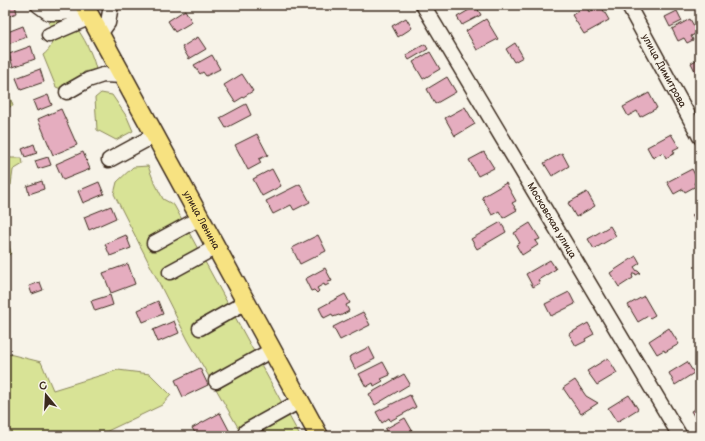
<svg xmlns="http://www.w3.org/2000/svg" width="705" height="441" viewBox="0 0 705 441" font-family="'Balsamiq Sans',sans-serif">
<rect width="100%" height="100%" fill="#f7f3e8"/>
<filter id="ink" filterUnits="userSpaceOnUse"><feTurbulence type="fractalNoise" baseFrequency=".025" numOctaves="2"/><feDisplacementMap in="SourceGraphic" scale="8" xChannelSelector="R" yChannelSelector="G"/><feConvolveMatrix kernelMatrix="1 2 1 2 8 2 1 2 1" color-interpolation-filters="sRGB"/></filter>
<g filter="url(#ink)">
<path fill="#d8e396" stroke="#8a865a" d="M68,15C80,32 91,48 96,69L84,72L76,83L61,89L56,87L43,55C56,45 52,37 49,23L56,16Z
M101,93L112,95L127,117L133,131L116,140L97,130L95,98Z
M5,96L10,97L13,106L5,108Z
M5,154L11,158H22L23,164L13,170L11,185L5,186Z
M148,166L153,179L163,199L174,205L300,436H243L188,340L114,194L117,182L133,167Z
M5,231L11,253L5,259Z
M5,347L9,354L41,362L53,390L118,370L150,374L171,395L162,405L97,436H5Z"/>
<path fill="#e5adbf" stroke="#3b2a1e" d="M5,5H15L17,13L5,17Z
M656,5H667L659,9Z
M476,6L481,15L462,25L457,17Z
M586,6L589,12L601,6L609,20L584,34L572,15Z
M185,10L192,22L175,32L168,21Z
M677,11L682,21L670,27L665,17Z
M406,18L412,28L398,37L392,26Z
M486,19L498,39L477,50L466,31Z
M690,19L698,33L691,36L693,40L687,43L684,38L678,41L672,29Z
M23,26L27,37L5,45V33Z
M198,37L206,49L189,59L182,47Z
M515,43L523,57L514,62L506,49Z
M425,44L428,49L409,60L406,55Z
M31,46L35,59L13,67L9,54Z
M430,52L440,69L423,79L413,62Z
M212,55L220,69L206,76L203,72L200,74L194,65Z
M700,58V78L699,79L691,63Z
M40,69L44,82L21,90L16,78Z
M242,74L253,91L235,102L224,85Z
M447,77L456,92L435,104L427,89Z
M649,93L657,108L640,117L637,111L628,116L623,107Z
M48,95L52,105L37,111L33,101Z
M246,104L251,115L226,128L220,118Z
M465,107L475,124L455,136L445,118Z
M61,109L77,145L53,155L38,119Z
M257,134L268,155L259,159L261,163L248,170L235,145Z
M671,134L679,147L673,150L675,153L666,158L663,152L653,158L647,147Z
M34,144L37,153L25,157L22,149Z
M83,152L90,169L63,180L56,164Z
M484,152L494,168L478,176L469,160Z
M562,153L569,166L552,176L544,163Z
M48,157L51,165L38,169L35,161Z
M272,169L281,186L262,196L253,179Z
M692,169L698,181L694,183L696,186L685,192L683,189L674,194L667,182Z
M42,181L44,189L29,194L27,186Z
M99,182L104,194L83,203L78,191Z
M506,183L516,201L512,203L517,210L503,218L499,211L492,215L482,197Z
M300,184L310,202L294,210L291,205L273,214L266,201Z
M587,192L595,206L576,217L568,203Z
M111,206L116,218L89,230L84,217Z
M700,211V226L698,227L692,215Z
M501,222L506,232L477,249L471,239Z
M530,223L540,239L535,241L538,245L522,255L516,245L520,243L514,233Z
M610,226L616,236L594,249L588,239Z
M126,235L131,248L110,256L105,244Z
M318,235L326,251L300,264L292,248Z
M636,256L640,263L634,267L637,271H638L640,273L636,275L635,273L632,275L633,278L619,287L610,273Z
M550,260L556,269L538,280L540,283L533,287L526,274Z
M128,264L135,284L111,293L103,273Z
M325,268L332,281L328,282L329,284L325,286L324,284L317,288L319,291L317,293L314,290L311,291L305,279Z
M40,282L43,290L32,294L29,286Z
M569,292L575,304L551,316L545,304Z
M345,294L350,303L346,305L349,311L340,316L339,315L333,317L332,314L324,318L319,308Z
M110,295L113,305L95,311L91,301Z
M644,296L655,315L650,318L648,316L638,322L628,305Z
M158,301L163,314L143,322L138,310Z
M363,312L370,325L340,340L333,327Z
M174,321L179,333L158,342L153,330Z
M588,323L594,334L585,339L586,341L576,346L569,334Z
M669,328L679,344L665,352L664,350L657,354L649,341Z
M369,347L375,359L355,369L349,357Z
M608,358L617,373L597,385L587,371Z
M383,362L390,375L381,379L383,381L374,386L373,383L366,387L359,374Z
M687,362L694,373L675,385L669,373Z
M200,368L208,385L183,397L175,380Z
M404,374L410,384L375,405L369,394Z
M575,380L586,396L598,403L581,414L563,388Z
M410,395L416,407L390,421L389,418L382,423L376,412Z
M629,395L638,409L617,422L608,408Z
M700,406V426L691,411Z
M220,413L230,432L223,436H197L192,428Z
M405,418L413,432L406,436H389L385,429Z"/>
<g fill="none" stroke-linecap="round" stroke-linejoin="round">
<defs>
<g id="minor">
<path d="M38,5L49,13H62L86,9"/>
<path id="s1" d="M423,5L680,436"/>
<path id="s2" d="M628,5L700,137"/>
<path d="M100,34L108,23L111,5"/>
<path d="M49,35L91,17"/>
<path d="M67,92L88,80L103,75L123,76"/>
<path d="M109,160L155,135"/>
<path d="M154,243L200,218"/>
<path d="M170,272L216,247"/>
<path d="M200,328L246,302"/>
<path d="M216,381L272,350"/>
<path d="M246,431L300,401"/>
</g>
<g id="major">
<path id="s3" d="M84,5L319,436"/>
</g>
</defs>
<use href="#minor" stroke="#3b2a1e" stroke-width="17"/>
<use href="#major" stroke="#3b2a1e" stroke-width="21"/>
<use href="#minor" stroke="#f7f3e8" stroke-width="14"/>
<use href="#major" stroke="#f7e281" stroke-width="18"/>
</g>
</g>
<g text-anchor="middle" dominant-baseline="central" stroke-width="3" stroke-linejoin="round" paint-order="stroke">
<g font-size="10" fill="#3b2a1e" stroke="#f7f3e8">
<text stroke="none"><textPath href="#s2" startOffset="75">улица Димитрова</textPath></text>
<text stroke="none"><textPath href="#s3" startOffset="245">улица Ленина</textPath></text>
<text stroke="none"><textPath href="#s1" startOffset="251">Московская улица</textPath></text>
</g>
</g>
<rect width="705" height="441" fill="none" stroke="#f7f3e8" stroke-width="20"/>
<rect x="10" y="10" width="685" height="421" fill="none" stroke="#3b2a1e" stroke-width="1.5" filter="url(#ink)"/>
<g transform="translate(46 395) rotate(342)" stroke="#f7f3e8" stroke-width="3" paint-order="stroke">
<path d="M0-3L7 15L0 10L-7 15Z" fill="#3b2a1e"/>
<text y="-6" font-size="11" font-weight="bold" text-anchor="middle" fill="#3b2a1e">С</text>
</g>
</svg>
